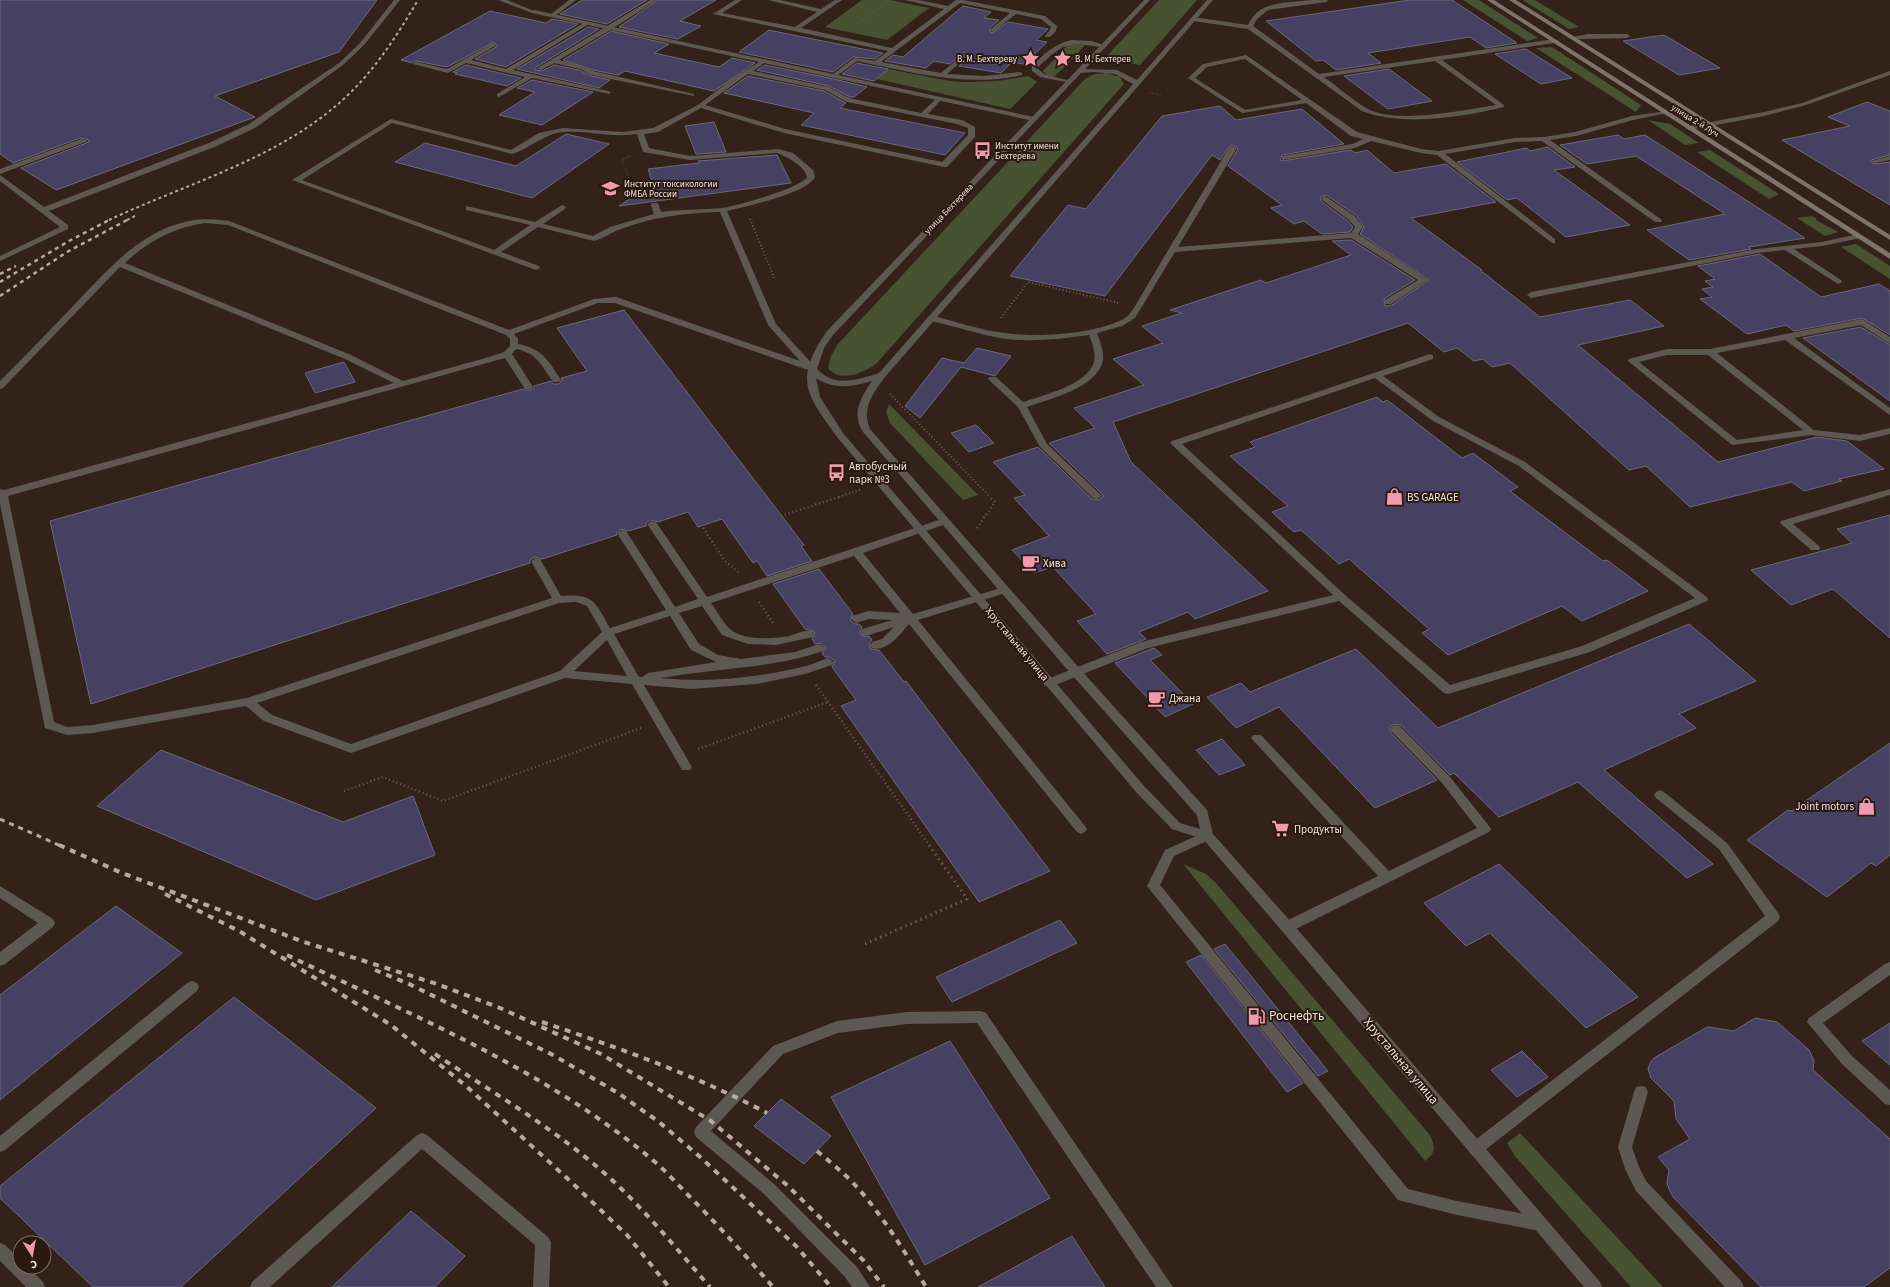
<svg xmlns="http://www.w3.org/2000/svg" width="1890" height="1287" viewBox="0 0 1890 1287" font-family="'Source Sans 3',sans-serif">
<rect width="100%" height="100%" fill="#33221a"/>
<path fill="#485233" d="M862,0H890L929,8L887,40L825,27Z
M1159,0H1197L1140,65L1105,58Z
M1463,0H1479L1538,38L1527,41Z
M1523,0H1535L1579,27L1569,29Z
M1076,44L1085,45L1072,59L1061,57L1059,59L1070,61L1055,76L1047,75L1043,71L1068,45Z
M1552,47L1641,105L1636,112L1536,48Z
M888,69L950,81L966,82L998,81L1029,76L1037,82L1010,109L877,79Z
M1106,73L1120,77L1124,84L876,364C863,373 839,383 828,368L831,356L838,344L1086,78L1095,74Z
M1648,120L1670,124L1699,143L1685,145Z
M1710,150L1779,194L1769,199L1697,152Z
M1812,216L1817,219L1816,220L1838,232L1825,236L1797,218Z
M1856,244L1890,266V279L1841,247Z
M889,404L978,495L963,500L890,423L886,412Z
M1183,864L1206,874L1216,883L1429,1134C1436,1146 1436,1153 1425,1161Z
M1520,1133L1663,1287H1631L1515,1156L1507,1143Z"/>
<path fill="#464062" stroke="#6b687c" d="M0,0H377L339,52L215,96L255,117L56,190L21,168L89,142V140L80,138L13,163L0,154Z
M582,0H647L607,24L560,14Z
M658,0H716L680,21L701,26L678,39L619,27Z
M1410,0H1452L1517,43L1486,48L1470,37L1368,53L1381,63L1336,70L1323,60L1316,61L1266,21Z
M963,6L991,12L984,18L999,20L990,28V31L992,33L1008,22L1048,29L1036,40L1047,42L1024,64L1012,62L1001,73L959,66L968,57V55L964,52L950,64L934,61L926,68L885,61L893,55L903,57Z
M490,11L546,23L552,19L578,24L506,67L475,59L496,47V44L494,42L447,67L416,61L412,63L401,60Z
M588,27L599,29L535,68V70L542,71L554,65L579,70L591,76L610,80L599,88L517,69Z
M769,30L778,32L883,53L875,59L853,57L833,72L739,52Z
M611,31L669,44L654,53L719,67L732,58L755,63L714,91L625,71L618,75L593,70L563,60Z
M1664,35L1720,68L1679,75L1623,41Z
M1526,49L1535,55L1572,78L1541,84L1495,54Z
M857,63L877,67L888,69L874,81L842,74Z
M466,65L521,78L507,86L455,74L457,73L453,72Z
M765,65L834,79L867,87L854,97H850L829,86L757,70Z
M1389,69L1432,101L1388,109L1344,76Z
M748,76L824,91L846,103L840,108L965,133L945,155L801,125L814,113L724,93Z
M532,80L593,92L542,125L499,115L535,92L517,88Z
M1867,102L1890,111V155L1871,160L1870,161L1875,164L1890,162V205L1782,140L1850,126L1828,117Z
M1220,106L1236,120L1302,109L1344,144L1282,155L1280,160L1282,161L1351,150L1355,153L1367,150L1394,173L1446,164L1496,202L1411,218L1482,270H1480L1540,317L1630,300L1664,326L1578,345L1718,462L1817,437L1847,441L1884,469L1839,479L1842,481L1804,491L1792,482L1690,507L1646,466L1629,470L1510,363L1492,367L1483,359L1474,361L1457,348L1444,352L1408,323L1113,422L1131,462L1268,591L1195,619L1188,612L1139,632L1146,639L1107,654L1077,621L1096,614L1053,567L1034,573L1012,550L1049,536L1014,498L1025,495L993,462L1038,447L1092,499L1098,500L1103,497V495L1049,443L1095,428L1074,408L1144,385L1113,359L1163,343L1142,326L1182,313L1170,310L1261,280L1266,283L1351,255L1332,241L1351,240L1415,280L1384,299L1385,306L1392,305L1429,280L1360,234L1364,227L1356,215L1326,195L1320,197L1321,201L1348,221L1353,227L1350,232L1322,234L1304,221L1294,224L1271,208L1282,205L1228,166L1238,149L1237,147L1230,145L1220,160L1212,155L1105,296L1010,276L1068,205L1086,209L1162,116Z
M714,122L726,152L696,154L685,126Z
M566,134L609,144L532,198L395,162L425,143L516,166Z
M1618,135L1624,139L1645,135L1805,238L1749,247L1751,249L1689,260L1647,230L1725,214L1636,156L1587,164L1560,145Z
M1548,147L1575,167L1554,170L1630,225L1566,237L1517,198L1507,200L1457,162L1527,148L1530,151Z
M777,155L791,183L619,206L653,184L648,169L699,163L698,161Z
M1760,254L1821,297L1879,284L1890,291V335L1862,318L1794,331L1786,325L1747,334L1700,299L1712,297L1702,289L1713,287L1705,281L1715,279L1698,266Z
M624,310L804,545L801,546L812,561L767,576L757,561L753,563L722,519L698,527L688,512L658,522L651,520L646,523V526L628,531L621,529L616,533L617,535L542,559L535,557L530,560V563L91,704L50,521L523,389L525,390H531L534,388V386L551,381L553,384H559L562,380L561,378L587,371L557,328Z
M1861,327L1890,345V401L1803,338Z
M977,348L1011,356L995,376L961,367L920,418L905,406L942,358L964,363L963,364Z
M344,362L355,382L315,393L305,373Z
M1377,397L1383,402L1387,400L1462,458L1473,453L1518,487L1510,491L1603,561L1607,560L1648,591L1582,621L1562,606L1448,655L1422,633L1429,629L1349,559L1339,564L1301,530L1294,532L1272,512L1288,506L1230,456L1255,447L1250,442Z
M976,425L994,443L969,452L951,433Z
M1890,515V638L1833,589L1791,605L1751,570L1852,543L1837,529Z
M819,569L853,614L850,620L855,624H859L862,627L860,632L861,635L866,637L869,636L872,640L869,644L871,649L879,650L904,682L906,681L1050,871L979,902L841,706L856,700L832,667L835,661L829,657H825L822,653L826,648L820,643L815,644L812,639L815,634L814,631L805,629L773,584Z
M1689,624L1756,681L1679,714L1696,728L1604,770L1713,864L1687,878L1578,782L1499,817L1454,773L1450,775L1401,725L1396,724L1392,725L1389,728L1391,733L1437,780L1375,808L1279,707L1236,728L1207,697L1241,683L1250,692L1356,649L1438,728Z
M1154,648L1162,655L1150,660L1193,704L1165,717L1115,663Z
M1222,739L1245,765L1219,775L1196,750Z
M1890,743V855L1876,866L1871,863L1827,897L1747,840L1788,810L1791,811Z
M161,750L343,822L413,796L435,855L316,900L97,806Z
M1499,864L1638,997L1586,1028L1490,933L1466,946L1424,903Z
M116,906L182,953L0,1100V995Z
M1060,920L1077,943L952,1002L936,977Z
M1225,944L1328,1071L1318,1076L1214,949Z
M1201,955L1303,1083L1287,1092L1186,962Z
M234,997L376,1108L181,1287H93L0,1198V1186Z
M1755,1018L1777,1022L1809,1050L1814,1061L1813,1070L1890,1139V1268L1864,1287H1761L1673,1197L1669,1189L1667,1183L1669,1170L1658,1157L1690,1139L1676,1119L1674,1101L1651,1078L1648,1069L1650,1063L1654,1058L1707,1027L1734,1031Z
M1890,1023V1065L1862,1041Z
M950,1041L1050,1198L925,1265L831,1097Z
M1522,1051L1548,1077L1517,1097L1491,1070Z
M781,1099L831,1136L804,1164L754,1126Z
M411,1211L465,1256L435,1287H332Z
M1072,1236L1105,1287H978Z"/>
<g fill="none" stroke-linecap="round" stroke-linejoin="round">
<path stroke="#6c5c55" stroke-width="1.5" stroke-dasharray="0.5 2" stroke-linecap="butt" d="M855,26L890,0
M1150,93L1161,95
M630,156L622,160L637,200"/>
<path stroke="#6c5c55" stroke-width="2" stroke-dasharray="1 2.5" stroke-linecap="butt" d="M750,219L774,277L773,279
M1001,318L1028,282L1119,303
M890,394L990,497
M839,497L862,489"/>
<path stroke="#6c5c55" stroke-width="2.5" stroke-dasharray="1 3" stroke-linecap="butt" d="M781,516L842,496
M703,528L725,561L738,572
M977,528L995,502L989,496
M759,602L773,623
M816,685L930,846
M698,749L828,702
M344,791L383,777L443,801L641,728"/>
<path stroke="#6c5c55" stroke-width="3" stroke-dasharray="1.5 4" stroke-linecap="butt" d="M865,944L967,899L929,845"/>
<path fill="#5d5851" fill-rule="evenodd" d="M394,0H400L364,45L343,65L255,128L217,146L49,211L68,225V229L0,261V256L60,227L0,181V175L44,207L211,142L249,124L339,63L360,43Z
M498,0H507L537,12L532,13Z
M569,0H576L554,17H550V15Z
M650,0H657L612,29L559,60L584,67L593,71L694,94V96L591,75L580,69L554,63L541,70L536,69Z
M735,0H742L722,13L795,27L817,12L768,0H780L821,9L835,0H842L801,28L892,48L944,9L905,0H918L948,6L956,0H963L1045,16L1057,26L1056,31L1050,37H1046L1045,36L1050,30L1051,27L1041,19L1016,14L993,32L991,31V29L1010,13L960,3L881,62L941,73L964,54L967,56L966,57L947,74L984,76L1020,72L1022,73V75C967,88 911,72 857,61L834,78L832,77V75L854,58L875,61L888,51L713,14Z
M1312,0H1329L1326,2L1268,10L1257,19L1253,26L1319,74L1554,39L1557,41L1554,43L1442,60L1504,105V107C1462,117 1403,127 1362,111L1248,29L1193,21L1190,19L1193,17L1248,25C1259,0 1288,3 1312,0ZM1435,61L1496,105C1463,110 1395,125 1366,108C1351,99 1338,87 1324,77Z
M587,21L590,23L589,24L513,70L608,91L610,92V94L532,78L499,97L497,96V94L525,77L466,63L448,73L413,64L416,62L447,69L493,43L495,44V46L471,60L506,69Z
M1588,34H1627L1630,36L1627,38C1619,38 1571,40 1568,38Z
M1072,40L1091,41L1107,46L1104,48C1068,41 1064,43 1037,68L1044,74L1071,81V83L1040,77L1032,71V66C1044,54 1055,43 1072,40Z
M1246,55L1357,132L1421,149L1439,151L1515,138L1544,137L1575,132L1632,116L1667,111V113L1633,120L1576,136L1550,140L1662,220L1661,222H1655L1542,141L1515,142L1445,154L1555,239V243H1552L1437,155L1421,153L1371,141L1355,148L1282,160V156L1353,144L1363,139L1351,136L1306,103L1242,113L1188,78L1203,64ZM1245,59L1302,100L1245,110L1195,78L1207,67Z
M764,59L766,60V62L753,71L829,87L849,98L921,113L937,98H941V100L928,114L962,120L975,127V137L947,167H944L784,133L701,108L658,132L644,134L649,148L690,156L778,149L793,153L813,170L815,177C806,194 747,206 727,211L776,324L814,366V370H808L615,303H598L514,334L518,339V344C543,349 548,360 561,380L559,382H553C542,366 537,353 516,349L512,354L533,387L531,389H525L505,358L8,496L54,722L67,727L93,725L247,698L552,598L531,561L536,558L540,559L561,596C594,593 595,602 610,628L666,610L617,533L622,530L626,531L675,607L698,599L647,524L652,521L656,522L707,597L945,518L950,521L949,523L863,553L913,614L1001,588H1009L1010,590L1009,592L918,620L1085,826L1087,829L1085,832L1081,834L1077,832L909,624C900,634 888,652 872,648L870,645L872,642L882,639L894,627L866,636L862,635L861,632L862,629L893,620L869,619L856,623L851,619L852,616L868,611L900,613L854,556L711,603C717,611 722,621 729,628C741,641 774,639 789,636C796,634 806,629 813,631L814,634L813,637L776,645L748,644L722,635L702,606L679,613L699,644L718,655L741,659L795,652L819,644L825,648L823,651C771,669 715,668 661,678C708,683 755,678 802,667C811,665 819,661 828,658L834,662L832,665L805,674L757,684L691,689L644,685L692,767L690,770H682L632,684L565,678L351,753L264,721L246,706L93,733L67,735L45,728L0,504V489L4,490L394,383L345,359L120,267L3,388L0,389V381C25,356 50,330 74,305C105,273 136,235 181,223C197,218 213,219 229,221L509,330L594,299L616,297L800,361L768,325L720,212C683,213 651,217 616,231C609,234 602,239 594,241L538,227L501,252L539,266L540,268L536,270L292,180L391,119L511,150L539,133L563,128L623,132L653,128L698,105L732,79ZM748,74L825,90L847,102L957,124L968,128V135L942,162L785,129L705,105ZM392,123L512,154C530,149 543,134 563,132C586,130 611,138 637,134L643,152L690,160L777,153C787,157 805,166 807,177C801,188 736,206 722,208C702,210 682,209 661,212L658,203H652L651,205L654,214L610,227L593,236L543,224L565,209L566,207L562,205L535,222L466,206V210L530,225L494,250L302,180ZM205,223L228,225L506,335L510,339V346L504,352L489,357L403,381L351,355L125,263C148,241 173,228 205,223ZM576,602L587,606L602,632L560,671L351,744L272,715L257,703L559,603ZM670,616L691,650L716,662L648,673L642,677H639L614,634ZM607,640L627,676L574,671Z
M81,139L88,141L0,174V169Z
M1230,146L1237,148L1178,247L1351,233L1355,227L1349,220L1322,200L1321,198L1325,196L1355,216L1363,227L1358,234L1428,280L1391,304H1385V300L1418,280L1351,238L1175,252L1135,318L1122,326L1097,333C1100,342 1104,351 1103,360C1098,388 1049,399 1027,407L1047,444L1102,496L1097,499L1093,498L1040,447L1018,407L988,379L990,377H996L1023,402C1044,395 1087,385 1094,362C1096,353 1092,343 1089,335C1062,339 1033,342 1006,339C980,335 954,326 928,320L927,318L931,315C956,322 980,330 1005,333C1036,338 1098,334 1125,318C1129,315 1132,311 1135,306Z
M1890,156V160L1875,163L1871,161Z
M1858,234L1862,236L1861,238L1822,246L1794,249L1841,280L1842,282L1838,284L1785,250L1757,253L1531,298L1527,295L1531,292L1757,249L1822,242Z
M1862,319L1890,337V344L1861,325L1794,338L1890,408V415L1785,340L1717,353L1814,430L1860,435L1890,428V434L1860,441L1811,435L1732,445L1628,361L1629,359L1667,349H1710ZM1667,355H1708L1803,430L1737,440L1639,362Z
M1430,354L1433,355V359L1383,376L1439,417L1525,462L1707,597L1708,599L1707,601L1590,652L1448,694L1444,693L1339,601L1148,648L1053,686H1045L1043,683L1045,680L1141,642L1333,595L1170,443L1172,441ZM1375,378L1433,421L1519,466L1695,598L1582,646L1450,685L1345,595L1182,444Z
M1890,489V495L1793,524L1819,546L1820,548L1819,550H1811L1780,523L1781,521Z
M1396,725L1400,726L1450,777L1489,826L1491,829L1489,832L1292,931L1287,932L1282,931L1280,927L1282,923L1378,876L1251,738L1253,735H1261L1389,871L1477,828L1442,783L1392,732L1390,729L1392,726Z
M1660,790L1664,792L1727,843L1778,913L1780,917L1778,921L1480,1154L1475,1156L1470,1154L1468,1149L1470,1144L1765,916L1719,849L1656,798L1654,795L1656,792Z
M1207,831L1211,833L1213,836L1211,839L1174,856L1160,885L1408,1189L1457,1201L1540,1217L1545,1219L1548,1224L1545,1229L1540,1231L1457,1215L1398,1200L1147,886L1165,850Z
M0,886L53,919L55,923L53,927L5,964L0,966V952L38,923L0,898Z
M1890,962V975L1823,1023L1852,1056L1890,1090V1105L1885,1104L1842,1064L1807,1022L1809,1018L1885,964Z
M192,981L197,983L199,987L197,991L5,1150L0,1152V1136L187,983Z
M981,1011L986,1013L1173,1287H1156L977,1023L907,1024L838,1033L783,1054L711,1131L774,1184L857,1267L870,1287H852L845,1277L764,1194L696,1137L694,1132L696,1127L773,1046L837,1021L907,1012Z
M1641,1086L1646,1087L1648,1092L1632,1147L1639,1167L1646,1181L1742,1282L1744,1287H1725L1636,1191L1625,1169L1618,1147L1634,1092L1636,1087Z
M422,1133L427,1135L548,1237L551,1242L549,1287H533L535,1245L422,1149L270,1287H250L252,1282L417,1135Z
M0,1243L5,1245L20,1259V1267H28L43,1282L45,1287H26L0,1261Z"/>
<path fill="#5d5851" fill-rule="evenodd" d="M534,10L1034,117L1038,119L1034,121L532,13V11Z
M1890,71V75L1806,105L1764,116L1689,130L1685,128L1689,126L1764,112L1802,103Z"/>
<path fill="#5d5851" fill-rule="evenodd" d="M1144,0H1150L1085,69L1117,70L1137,80L1207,0H1213L885,377C873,393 861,409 870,429L1080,669L1207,810L1213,834L1292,923L1600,1282L1602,1287H1584L1282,931L1203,839L1172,829L1136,792L837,437C805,393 794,379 827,331ZM1095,72L1115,74L1133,84L879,373C857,380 835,388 817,369L824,348L833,335L1081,73ZM816,378C834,390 853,387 872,381C861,397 851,414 863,432L1072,675L1197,815L1200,829L1180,823L1144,786L843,433L820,397Z"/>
<path fill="#7b7467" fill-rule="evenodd" d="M1487,0H1494L1890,253V259Z
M1509,0H1516L1890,235V240Z"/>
<path stroke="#b7a9a3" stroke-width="2" stroke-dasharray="3 3" stroke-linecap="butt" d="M109,220C192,181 286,157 352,91C379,64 399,32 418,0
M127,220L137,215"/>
<path stroke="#b7a9a3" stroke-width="2.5" stroke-dasharray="4 4" stroke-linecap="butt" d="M0,274L16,266
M0,282L69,241L111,219
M0,296L67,252L129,219"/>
<path stroke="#b7a9a3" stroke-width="3" stroke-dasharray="5 5" stroke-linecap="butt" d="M0,819L61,846"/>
<path stroke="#b7a9a3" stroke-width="4" stroke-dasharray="6 6" stroke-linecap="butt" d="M59,845L122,873L304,942L437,984L500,1008L601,1054L711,1121L788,1186L864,1261L884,1287
M165,894L239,931L391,1025L466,1086L569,1180L627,1235L669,1287
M287,955C413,1016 547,1070 655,1162C667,1172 678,1185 689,1196C718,1225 746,1256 773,1287
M375,970L407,983L553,1055L618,1093L659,1122L699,1156L796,1246L831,1287
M542,1022C619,1048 695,1075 767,1113
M435,1054C489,1090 545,1123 595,1165C638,1201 673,1245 710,1287
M817,1151C830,1162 844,1173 856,1186C883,1216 905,1252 926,1287"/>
</g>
<defs>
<symbol id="sight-bare" viewBox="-9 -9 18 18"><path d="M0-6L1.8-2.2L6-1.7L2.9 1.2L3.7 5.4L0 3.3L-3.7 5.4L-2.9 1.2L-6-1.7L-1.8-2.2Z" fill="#f29aad" stroke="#291911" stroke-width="2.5" paint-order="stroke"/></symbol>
<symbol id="bus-bare" viewBox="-9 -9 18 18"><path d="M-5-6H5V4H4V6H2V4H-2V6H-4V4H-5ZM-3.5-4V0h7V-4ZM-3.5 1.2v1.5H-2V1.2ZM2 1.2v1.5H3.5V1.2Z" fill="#f29aad" stroke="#291911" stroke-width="2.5" paint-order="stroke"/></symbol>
<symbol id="university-bare" viewBox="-9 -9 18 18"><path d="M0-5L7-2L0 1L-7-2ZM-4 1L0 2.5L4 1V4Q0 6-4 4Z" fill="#f29aad" stroke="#291911" stroke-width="2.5" paint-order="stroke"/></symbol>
<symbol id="shop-bare" viewBox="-9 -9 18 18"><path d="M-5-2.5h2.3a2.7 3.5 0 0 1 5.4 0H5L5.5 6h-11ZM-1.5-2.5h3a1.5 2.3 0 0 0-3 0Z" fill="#f29aad" stroke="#291911" stroke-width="2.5" paint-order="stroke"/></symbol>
<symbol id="cafe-bare" viewBox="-9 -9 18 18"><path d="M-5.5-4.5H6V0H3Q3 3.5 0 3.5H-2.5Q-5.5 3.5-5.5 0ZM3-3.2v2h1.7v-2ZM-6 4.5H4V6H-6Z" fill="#f29aad" stroke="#291911" stroke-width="2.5" paint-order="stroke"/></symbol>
<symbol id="supermarket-bare" viewBox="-9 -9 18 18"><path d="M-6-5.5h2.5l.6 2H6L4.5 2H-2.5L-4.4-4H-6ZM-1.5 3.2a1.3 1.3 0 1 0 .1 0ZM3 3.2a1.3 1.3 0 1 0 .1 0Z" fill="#f29aad" stroke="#291911" stroke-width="2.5" paint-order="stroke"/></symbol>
<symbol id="fuel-bare" viewBox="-9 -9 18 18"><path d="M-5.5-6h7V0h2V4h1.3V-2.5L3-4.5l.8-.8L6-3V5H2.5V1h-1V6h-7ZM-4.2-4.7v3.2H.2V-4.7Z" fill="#f29aad" stroke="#291911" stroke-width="2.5" paint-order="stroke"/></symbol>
</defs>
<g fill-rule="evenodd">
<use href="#sight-bare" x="1018" y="46" width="25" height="25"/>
<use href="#sight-bare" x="1050" y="46" width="25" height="25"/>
<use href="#bus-bare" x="970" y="138" width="25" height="25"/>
<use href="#university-bare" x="598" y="176" width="25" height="25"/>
<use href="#bus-bare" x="824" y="460" width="25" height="25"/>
<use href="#shop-bare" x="1382" y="484" width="25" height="25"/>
<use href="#cafe-bare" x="1018" y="550" width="25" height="25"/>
<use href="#cafe-bare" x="1144" y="686" width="25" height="25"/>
<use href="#shop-bare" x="1854" y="794" width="25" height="25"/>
<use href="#supermarket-bare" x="1268" y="816" width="25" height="25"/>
<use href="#fuel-bare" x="1244" y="1004" width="25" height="25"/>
</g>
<g text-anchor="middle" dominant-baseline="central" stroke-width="4" stroke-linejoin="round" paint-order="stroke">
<g font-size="9" fill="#f0e4de" stroke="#291911" text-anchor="start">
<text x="1017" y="59" text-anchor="end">В. М. Бехтереву</text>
<text x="1075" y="59">В. М. Бехтерев</text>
<text x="995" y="146">Институт имени<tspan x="995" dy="10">Бехтерева</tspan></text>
<text x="624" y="184">Институт токсикологии<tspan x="624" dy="10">ФМБА России</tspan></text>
</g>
<g font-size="9" fill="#f0e4de" stroke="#291911">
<text transform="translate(1695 121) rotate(32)">улица 2-й Луч</text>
<text transform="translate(949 209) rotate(-46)">улица Бехтерева</text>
</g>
<g font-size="11" fill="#f0e4de" stroke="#291911" text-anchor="start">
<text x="849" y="466">Автобусный<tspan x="849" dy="13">парк №3</tspan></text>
<text x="1407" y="497">BS GARAGE</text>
<text x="1043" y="563">Хива</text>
<text x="1169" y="698">Джана</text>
<text x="1854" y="806" text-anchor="end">Joint motors</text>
<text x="1294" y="829">Продукты</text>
</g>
<g font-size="11" fill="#f0e4de" stroke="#291911">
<text transform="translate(1017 644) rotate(50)">Хрустальная улица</text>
</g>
<g font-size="13" fill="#f0e4de" stroke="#291911" text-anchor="start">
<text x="1269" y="1016">Роснефть</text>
</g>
<g font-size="13" fill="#f0e4de" stroke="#291911">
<text transform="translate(1401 1061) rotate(50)">Хрустальная улица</text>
</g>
</g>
<g transform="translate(32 1255) rotate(169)"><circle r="19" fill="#291911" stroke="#796a63"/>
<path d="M0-3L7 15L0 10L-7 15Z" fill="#f29aad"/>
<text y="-6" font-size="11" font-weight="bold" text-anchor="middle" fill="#f0e4de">С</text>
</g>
</svg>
